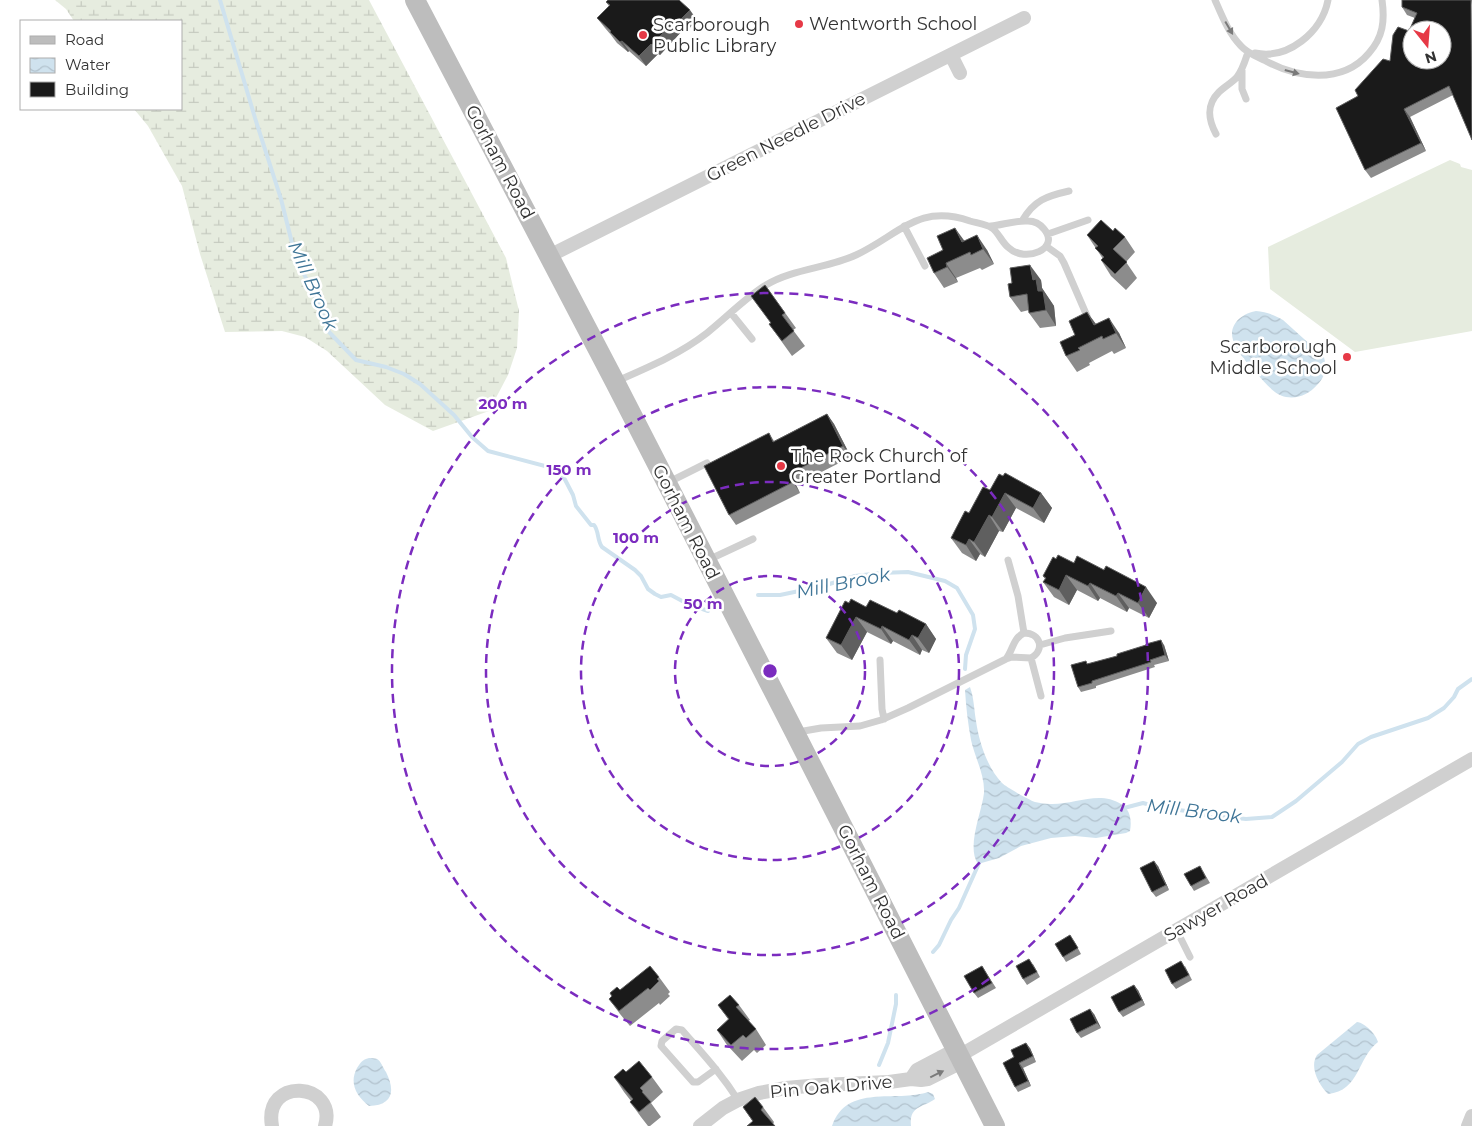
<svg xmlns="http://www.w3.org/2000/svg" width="1472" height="1126" viewBox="0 0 1472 1126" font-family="Montserrat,sans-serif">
<defs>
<pattern id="wetland-marsh" width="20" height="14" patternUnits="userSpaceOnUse" patternTransform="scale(1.25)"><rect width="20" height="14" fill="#e6ecdf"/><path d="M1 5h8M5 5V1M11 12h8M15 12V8" fill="none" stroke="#c6cbc0"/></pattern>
<pattern id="water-waves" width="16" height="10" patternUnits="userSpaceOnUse" patternTransform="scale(1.25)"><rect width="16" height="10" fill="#cfe2ee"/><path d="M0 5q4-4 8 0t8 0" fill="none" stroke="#b2c2cd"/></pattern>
</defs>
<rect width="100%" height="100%" fill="#fff"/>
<path fill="#e6ecdf" d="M1450,160L1460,164L1461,167L1472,170V331L1355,352L1270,289L1268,247Z"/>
<path fill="url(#wetland-marsh)" d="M55,0H369L506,258L519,311L517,348L508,375L489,411L433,431L385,405L327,351L305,337L282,331L225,332L200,254L182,186L148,126L134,109H181V21H74L66,9Z"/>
<path fill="url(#water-waves)" d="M1256,311C1266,312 1275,315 1283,320L1324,357C1327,368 1325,377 1317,385C1309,394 1299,399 1286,397C1274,395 1265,382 1257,374C1248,364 1237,352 1233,340C1228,324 1243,313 1256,311Z
M970,687C974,698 974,709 976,721C979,742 987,767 1002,783C1006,787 1029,800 1035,802C1040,803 1046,804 1050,804C1074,805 1099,790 1121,804C1130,809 1132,820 1130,831L1126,833L1096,838L1075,836L1051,838L1021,846L999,858L978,864C966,847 982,812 984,793C985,775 975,758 971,740C968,724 966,707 965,690Z
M1357,1022C1365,1023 1376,1034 1378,1042C1357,1058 1360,1091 1328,1094C1319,1085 1309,1067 1317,1055Z
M369,1058C371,1058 375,1058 377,1059C381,1061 383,1068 386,1072C396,1092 392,1105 369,1106C356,1096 349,1083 357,1068C361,1062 362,1060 369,1058Z
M928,1092L933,1094L935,1099C922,1108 909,1106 911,1126H832C847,1083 896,1103 928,1092Z"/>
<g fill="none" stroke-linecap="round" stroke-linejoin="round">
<path stroke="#cfe2ee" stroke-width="4" d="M220,0L255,118L281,199L295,255L321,310L329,332L356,360L386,367L404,374L420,384L454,415L472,437L488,451L560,470L573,495L576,506L591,525H594C599,531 597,540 602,547L635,570L641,576L648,589L655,594L661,597L671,595L686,603L708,611
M758,595H780L823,586L855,576L880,573L908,572L945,581L957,588L973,615L975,629L966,655L965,669
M1124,808L1143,803L1158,807L1200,813L1213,818L1227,817L1246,819L1272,817L1296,801L1342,762L1358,744L1371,737L1428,718L1444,708L1454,697L1458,689L1472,679
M933,952L939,945L951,920L959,908L980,861
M879,1065L888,1043L896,1004V995"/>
<path stroke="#d0d0d0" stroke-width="7" d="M1215,0C1222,16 1229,34 1241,46C1247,53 1256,56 1264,60C1296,78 1342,85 1369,53C1383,37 1385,21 1382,0
M1255,53C1288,60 1322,32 1328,0
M1242,70V89L1246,99
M1216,134C1208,119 1206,105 1219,92C1225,86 1232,83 1237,77C1243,69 1245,61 1248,52
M1022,221C1034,200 1047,196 1069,191
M904,226L925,266
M1048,234L1088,220
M1046,246L1060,256L1064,263L1087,316
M731,313L752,339
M617,381C649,367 680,354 707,333C727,317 745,298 766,285C792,269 828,268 856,255C899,235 918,203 970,221C977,223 987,224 992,228C999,233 1002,243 1009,248C1025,263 1061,249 1044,229C1040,224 1035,221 1028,221C1016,220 1002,225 991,226
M669,482L707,463
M708,560L753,539
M1008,560L1018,596L1024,633
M1024,633C1041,633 1045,650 1031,658L1012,657L1006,659C1013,650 1013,638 1024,633Z
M1040,645L1065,638L1111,631
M1031,658L1041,696
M880,660L882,709L884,719
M798,732L821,728L860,726L881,720L908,708L1006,659
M1177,931L1190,957
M716,1069L698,1082H693L661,1046L662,1041L676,1029L682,1030C702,1053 721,1073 738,1100"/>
<path stroke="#d0d0d0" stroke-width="14" d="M951,55L960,73
M549,256L1024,18
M959,1056L1472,759
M911,1079L917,1070L955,1050
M272,1126C263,1076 338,1082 325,1126
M700,1126L723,1108L738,1100L759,1093L786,1088L820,1085L889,1082L911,1079L921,1080L928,1079L962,1062
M1468,1126L1472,1116"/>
<path stroke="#bdbdbd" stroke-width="20" d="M415,0L615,382L795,733L995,1126"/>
</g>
<path fill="#8c8c8c" d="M1472,0L1453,95L1410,117L1426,151L1371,178L1365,170L1358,96L1390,61L1409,31L1415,18L1407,15L1402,7Z
M606,2L697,20L686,32L683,30L660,55L658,54L646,66L629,51L628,52L617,43L611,35L605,28L597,18L609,6Z
M1113,231L1125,237L1135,252L1126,262L1137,278L1126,290L1111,276L1101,260L1103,259L1087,235Z
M964,241L987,250L994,264L982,270L980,268L956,278L958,282L944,288L934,273Z
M1041,280L1042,288L1054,306L1056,326L1040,328L1029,313V310L1021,312L1010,297Z
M765,285L796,328L793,330L805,346L792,356L769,324L771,323Z
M1087,312L1096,324L1119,333L1126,348L1114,354L1112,351L1089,363L1090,365L1077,372L1066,356L1075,335Z
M827,414L834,424L851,457L796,485L800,493L736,525L729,515L769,433L774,441Z
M1003,476L1041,493L1052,508L1044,523L1016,508L1003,532L999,531L985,557L980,554L976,561L962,553L951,538L990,490Z
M1056,559L1074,563L1157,603L1149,618L1129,608L1127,612L1100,598L1098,601L1077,590L1069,605L1054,597L1043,582L1045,579L1043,576Z
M849,603L897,613L926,624L936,639L929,653L922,650L920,655L893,641L891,644L867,632L852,660L837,653L826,638Z
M1164,645L1169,661L1154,665L1155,667L1096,686V688L1081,692L1078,687Z
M1158,866L1169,890L1156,897L1152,892Z
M1203,871L1210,883L1194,891L1191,886Z
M1074,941L1081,954L1066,962L1063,957Z
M1033,964L1040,977L1027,985L1023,979Z
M982,966L996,988L978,998L974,993Z
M1185,966L1192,980L1176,989L1172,984Z
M659,977L670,992L668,994L670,996L660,1005L659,1003L630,1026L620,1014L609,999L612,997L610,993Z
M1138,990L1145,1005L1123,1017L1119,1012Z
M718,1005H739L750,1020L748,1021L756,1029L766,1045L757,1053L754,1050L742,1061L727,1045L717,1030L728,1019Z
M1094,1014L1101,1028L1081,1038L1077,1033Z
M1030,1048L1036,1062L1023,1068L1031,1086L1018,1092L1015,1087L1014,1057Z
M626,1072L652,1077L663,1092L651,1103L661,1117L650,1126H648L641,1117L630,1102L631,1101L624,1092L614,1077Z
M743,1107H763L774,1122L773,1124L753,1122Z"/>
<path fill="#5f5f5f" d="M690,10L697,20L686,32L678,22Z
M676,19L683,30L660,55L652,45Z
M622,41L629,51L628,52L620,42Z
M651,44L658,54L646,66L639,56Z
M1404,109L1410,117L1426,151L1421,143Z
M955,228L966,243L962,242Z
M977,235L987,250L994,264L983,249Z
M946,263L956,278L958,282L947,267Z
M1030,265L1041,280L1042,288L1054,306L1056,326L1046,310L1033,280Z
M1087,312L1098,327L1094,325Z
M1109,318L1119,333L1126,348L1116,333Z
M827,414L834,424L851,457L843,446Z
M789,474L796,485L800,493L793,482Z
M1005,493L1016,508L1003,532L992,517Z
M1041,493L1052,508L1044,523L1033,508Z
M989,515L999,531L985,557L974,542Z
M969,539L980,554L976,561L966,545Z
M1066,575L1077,590L1069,605L1059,590Z
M1090,583L1100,598L1098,601L1088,586Z
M1146,587L1157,603L1149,618L1138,603Z
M1118,593L1129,608L1127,612L1116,596Z
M856,617L867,632L852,660L841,645Z
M926,624L936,639L929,653L918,638Z
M882,626L893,641L891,644L881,629Z
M912,635L922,650L920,655L909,640Z
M1161,640L1164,645L1169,661L1165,655Z
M1154,861L1158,866L1169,890L1166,885Z
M1134,985L1138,990L1145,1005L1142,1000Z
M1090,1009L1094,1014L1101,1028L1097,1023Z
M1026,1043L1030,1048L1036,1062L1033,1056Z
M1019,1063L1023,1068L1031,1086L1028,1081Z"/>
<path fill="#1a1a1a" stroke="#5f5f5f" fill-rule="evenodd" d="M608,0H679L690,10L678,22L676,19L652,45L651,44L639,56L622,41L620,42L610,32L611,31L597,18L610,5L606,2Z
M1402,0H1471L1472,140L1449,86L1404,109L1421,143L1365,170L1336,108L1358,96L1355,90L1383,59L1390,61L1393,35L1398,27L1409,31L1417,13L1402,7ZM1412,30H1442V60H1412Z
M1101,220L1113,231L1115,228L1125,237L1113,249L1127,262L1115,274L1101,260L1104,257L1095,248L1098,246L1087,235Z
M955,228L962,242L977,235L983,249L971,255L970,252L946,263L947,267L934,273L927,258L943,250L937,236Z
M1030,265L1033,280L1036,279L1038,291H1043L1046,310L1029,313L1027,294L1010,297L1008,284L1012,283L1010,268Z
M765,285L785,313L782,315L794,331L782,341L769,324L771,323L751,296Z
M1087,312L1094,325L1109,318L1116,333L1103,339L1102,336L1078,348L1080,350L1066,356L1060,342L1075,335L1069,321Z
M827,414L843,446L789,474L793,482L729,515L704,466L769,433L773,442Z
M1005,473L1041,493L1033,508L1005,493L992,517L989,515L974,542L969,539L966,545L951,538L965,511L969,513L983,487L990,490L999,474L1003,476Z
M1058,555L1074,563L1077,556L1104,570L1106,566L1146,587L1138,603L1118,593L1116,596L1090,583L1088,586L1066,575L1059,590L1043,582L1046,578L1043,576L1053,557L1056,559Z
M851,599L866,607L870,600L897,613L899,610L926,624L918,638L912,635L909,640L882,626L881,629L856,617L841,645L826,638L845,601L849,603Z
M1161,640L1165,655L1150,660L1151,662L1092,681V683L1078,687L1071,665L1086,661L1087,664L1117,656V654L1146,645V644Z
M1154,861L1166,885L1152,892L1140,868Z
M1200,866L1206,878L1191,886L1184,874Z
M1070,935L1078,948L1063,957L1055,944Z
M1029,959L1037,972L1023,979L1016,966Z
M1181,961L1189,975L1172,984L1165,970Z
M650,966L659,977L657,979L659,981L650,990L648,988L619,1011L609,999L612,996L610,993L617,987L620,990Z
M982,966L992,983L974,993L964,976Z
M1134,985L1142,1000L1119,1012L1111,997Z
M730,995L739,1005L736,1007L756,1029L746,1038L743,1035L731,1045L717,1030L729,1019L718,1005Z
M1090,1009L1097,1023L1077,1033L1070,1019Z
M1026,1043L1033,1056L1019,1063L1028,1081L1015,1087L1003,1063L1014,1057L1011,1050Z
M639,1061L652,1077L640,1088L643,1091L642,1092L651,1102L639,1112L630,1102L633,1099L614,1077L623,1069L626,1072Z
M755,1097L763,1107L761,1110L775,1126H747L753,1121L743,1107Z"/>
<defs><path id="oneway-solid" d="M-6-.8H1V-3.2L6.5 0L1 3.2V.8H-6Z" transform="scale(1.25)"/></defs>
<g fill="#7a7a7a">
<use href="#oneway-solid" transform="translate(1229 28) rotate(60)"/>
<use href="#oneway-solid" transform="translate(1292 72) rotate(15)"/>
<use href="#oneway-solid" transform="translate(937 1074) rotate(-26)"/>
</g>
<g fill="none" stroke="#7b2cbf" stroke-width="2.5" stroke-dasharray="9 6">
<circle cx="770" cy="671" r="95"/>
<circle cx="770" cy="671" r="189"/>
<circle cx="770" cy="671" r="284"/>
<circle cx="770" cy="671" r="378"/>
</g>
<g fill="#e63946" stroke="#fff" stroke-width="2">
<circle cx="799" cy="24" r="5"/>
<circle cx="643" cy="35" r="5"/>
<circle cx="1347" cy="357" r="5"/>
<circle cx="781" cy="466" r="5"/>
</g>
<g text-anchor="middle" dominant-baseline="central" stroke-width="5" stroke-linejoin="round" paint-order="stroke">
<g font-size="18" fill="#333" stroke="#fff" text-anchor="start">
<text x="809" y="24">Wentworth School</text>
<text x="653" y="25">Scarborough<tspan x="653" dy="21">Public Library</tspan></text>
<text x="1337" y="347" text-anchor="end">Scarborough<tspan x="1337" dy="21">Middle School</tspan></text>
<text x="791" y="456">The Rock Church of<tspan x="791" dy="21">Greater Portland</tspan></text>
</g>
<g font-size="18" fill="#333" stroke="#fff">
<text transform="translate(786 137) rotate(-27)">Green Needle Drive</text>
<text transform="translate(500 162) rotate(62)">Gorham Road</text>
<text transform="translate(686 522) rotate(63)">Gorham Road</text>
<text transform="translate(871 882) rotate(63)">Gorham Road</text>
<text transform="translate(1216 908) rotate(-30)">Sawyer Road</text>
<text transform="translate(831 1087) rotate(-5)">Pin Oak Drive</text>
</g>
<g font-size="19" font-style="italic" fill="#3f7597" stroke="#fff">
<text transform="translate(313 286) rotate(66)">Mill Brook</text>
<text transform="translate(843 583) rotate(-11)">Mill Brook</text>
<text transform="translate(1194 811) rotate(7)">Mill Brook</text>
</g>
</g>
<circle cx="770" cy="671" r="8" fill="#7b2cbf" stroke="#fff" stroke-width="2.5"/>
<g font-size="15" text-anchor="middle" font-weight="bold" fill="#7b2cbf" stroke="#fff" stroke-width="5" stroke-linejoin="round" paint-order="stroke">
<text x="503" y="409">200 m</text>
<text x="569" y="475">150 m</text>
<text x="636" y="543">100 m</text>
<text x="703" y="609">50 m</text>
</g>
<rect x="20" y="20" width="162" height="90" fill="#ffffff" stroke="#adadad"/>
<rect x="30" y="36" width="25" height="8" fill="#bdbdbd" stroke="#adadad"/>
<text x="65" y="45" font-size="15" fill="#333333">Road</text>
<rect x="30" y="58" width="25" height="15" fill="url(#water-waves)" stroke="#adadad"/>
<text x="65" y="70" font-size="15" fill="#333333">Water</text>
<rect x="30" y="82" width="25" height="15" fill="#1a1a1a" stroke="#adadad"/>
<text x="65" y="95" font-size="15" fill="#333333">Building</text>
<g transform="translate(1427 45) rotate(163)"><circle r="24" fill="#ffffff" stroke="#adadad"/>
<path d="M0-4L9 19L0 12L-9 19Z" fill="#e63946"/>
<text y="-8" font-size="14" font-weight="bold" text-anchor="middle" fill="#333333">N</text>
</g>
</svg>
